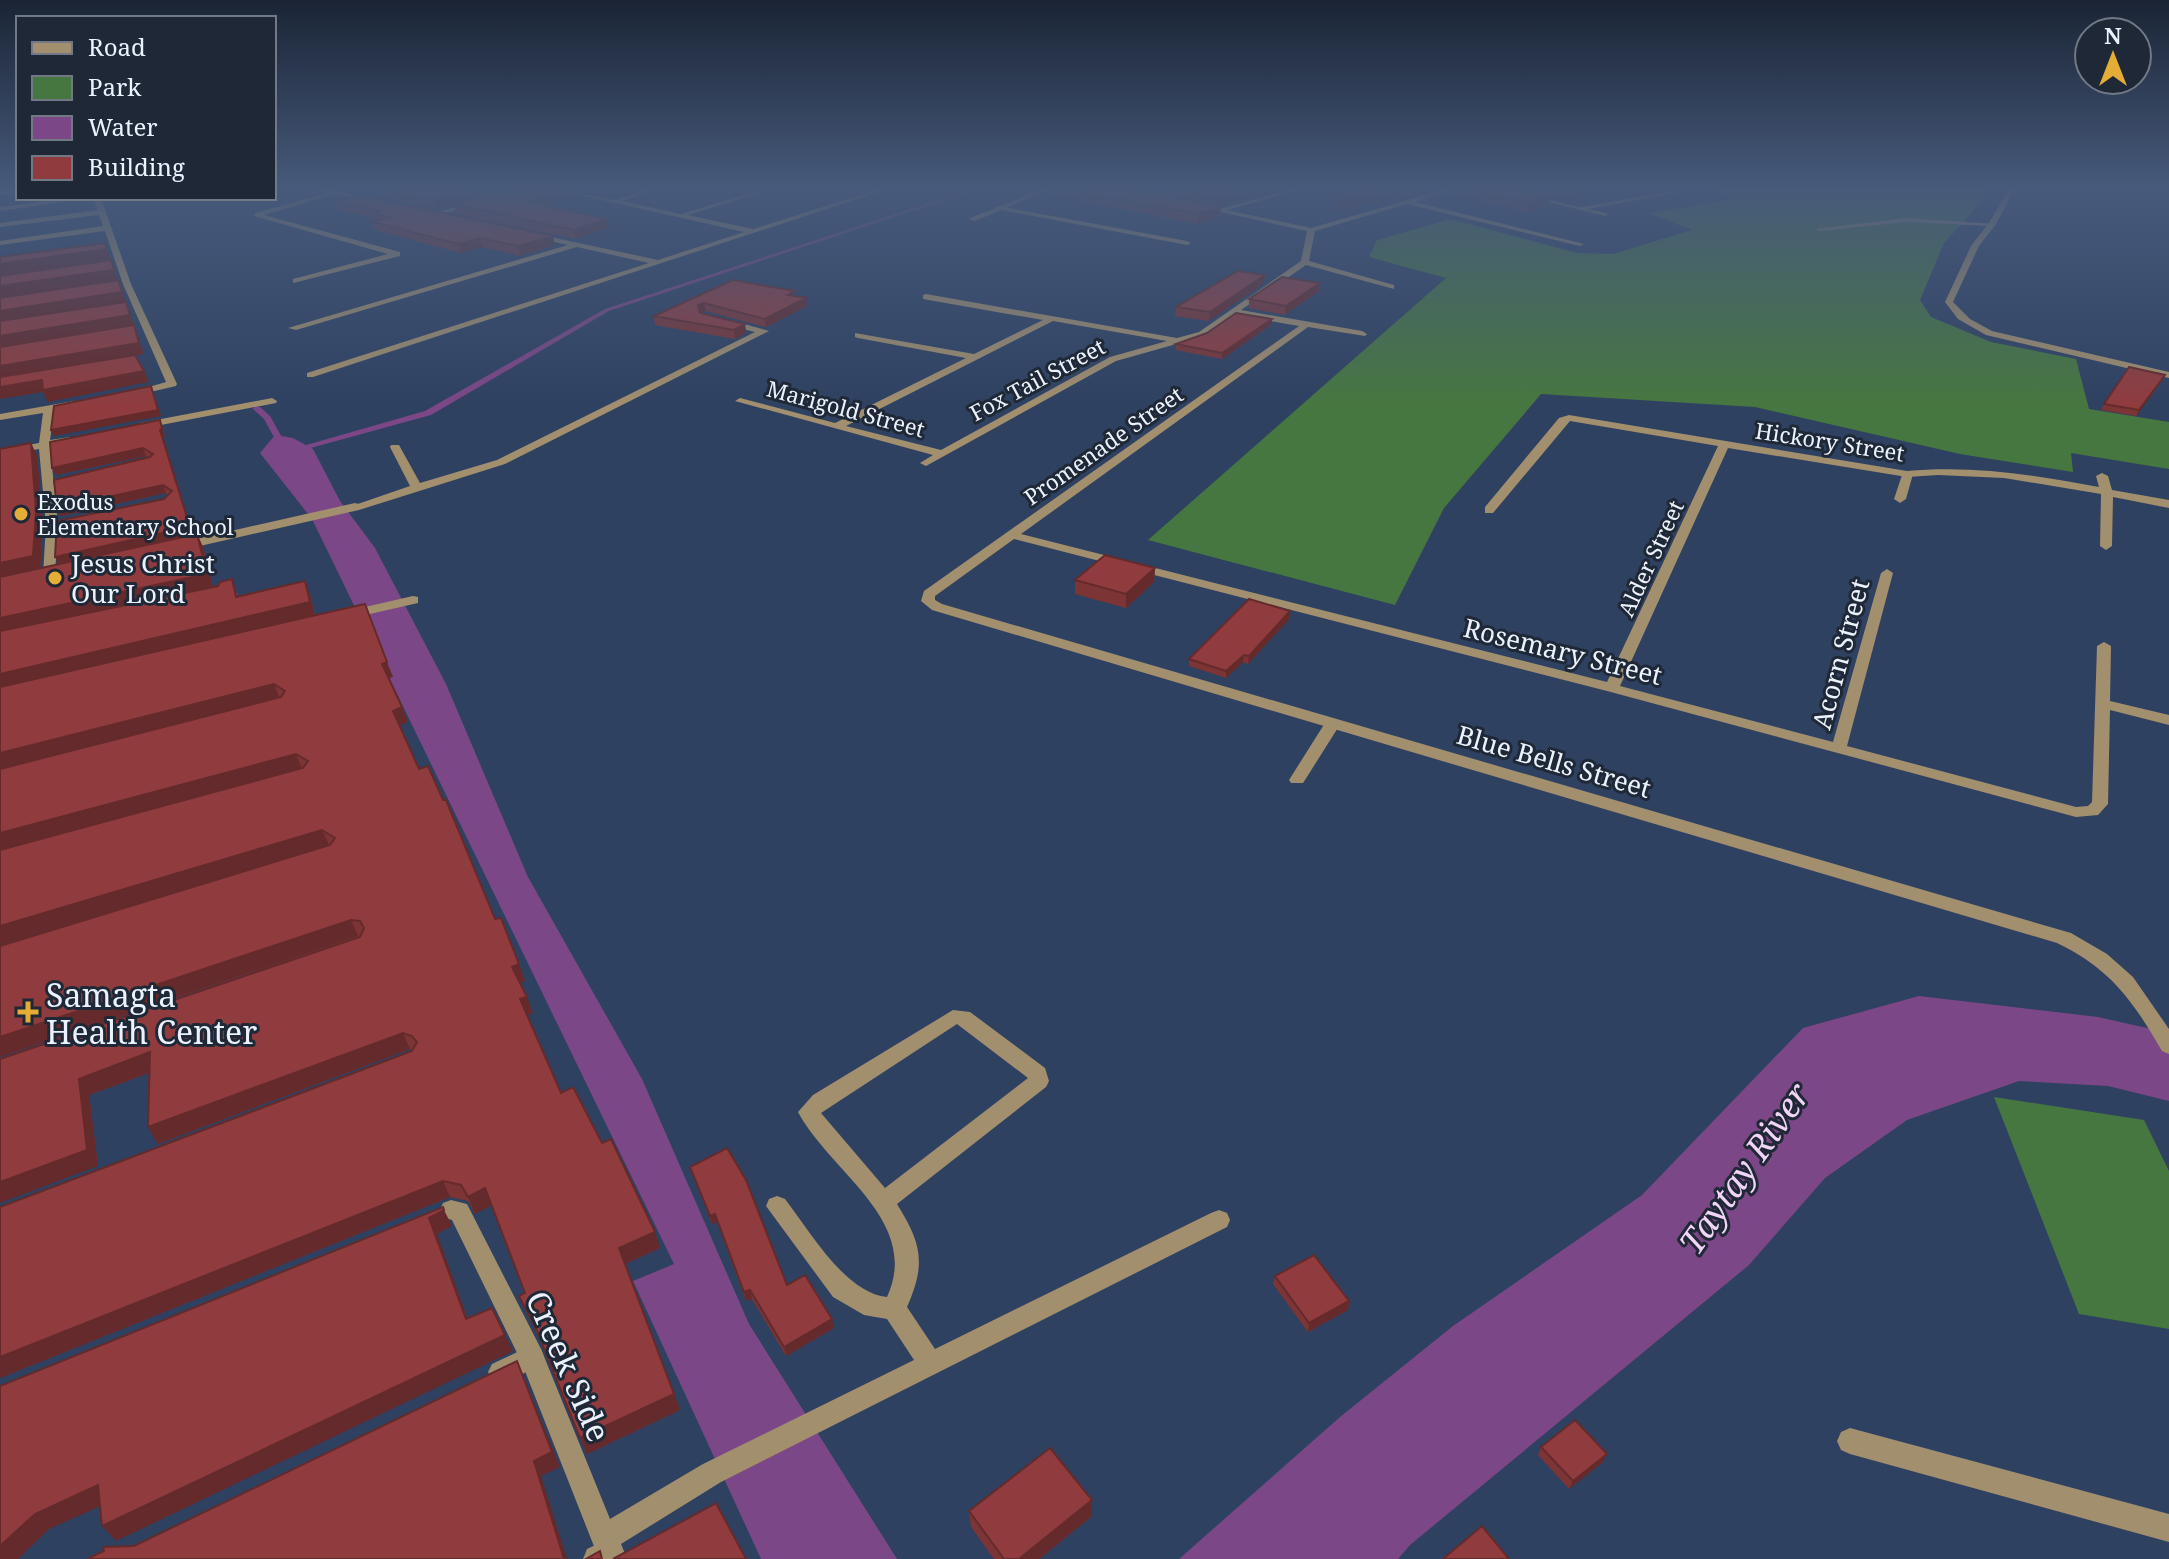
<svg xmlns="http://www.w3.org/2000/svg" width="2169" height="1559" viewBox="0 0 2169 1559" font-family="'Noto Serif',serif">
<rect width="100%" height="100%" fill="#2f4161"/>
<path fill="#477740" d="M1710,189H1987L1979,205L1944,243L1920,300L1931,317L1991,342L2076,359L2089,409L2169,422V469L2071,453L2073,472L1960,454L1755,407L1541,394L1444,508L1395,605L1148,540L1446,278L1369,257L1377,240L1450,219L1577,253L1613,254L1692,230L1649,213L1737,198Z
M1994,1097L2144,1120L2169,1171V1329L2079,1314Z"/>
<path fill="#7c4786" d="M275,435L293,438L313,449L340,501L375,548L446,684L528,877L642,1079L749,1324L897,1559H761L633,1281L674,1264L312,519L260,453Z
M1919,996L2098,1017L2169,1033V1101L2108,1086L2019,1081L1907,1120L1825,1178L1749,1265L1410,1545L1398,1559H1179L1340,1417L1453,1326L1642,1195L1803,1028Z"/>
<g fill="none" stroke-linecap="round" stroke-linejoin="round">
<path fill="#7c4786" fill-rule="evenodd" d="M972,189H979L609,311L431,415L296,452L289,450L425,411L605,309Z
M254,407H260L270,416L288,448L287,450H281L264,419L253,409Z"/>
<path fill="#a28f6e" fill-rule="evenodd" d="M1675,190L1677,193L1582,210L1578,208Z
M999,206L1187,241L1191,243L1187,245L1002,210Z
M1907,218L1996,224L1992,226L1907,222L1819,231L1815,229Z
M726,319L769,331L505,464L359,510H351L349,507L410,486L390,447L391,445H399L420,483L497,460L755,332L723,324L722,322Z
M1903,472L1913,474L1906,499L1900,503L1894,499Z
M1333,718L1341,723L1305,780L1303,783H1291L1289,780L1325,723Z
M953,1010L970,1012L1045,1068L1049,1081L1046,1087L897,1204C922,1244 926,1264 907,1307L935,1349L1211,1213L1219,1210L1227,1213L1230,1220L1227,1227L721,1482L621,1544L627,1559H599L521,1361L452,1220L443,1217L440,1210L443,1203L451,1200L467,1204L541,1349L610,1519L703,1464L914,1360L887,1319L864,1315L833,1297L766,1206L769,1199L777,1196L785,1199C810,1231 845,1293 887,1297C922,1221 830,1172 798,1112L813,1095ZM957,1024L1028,1078L885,1188L821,1113Z"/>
<path fill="#a28f6e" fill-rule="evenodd" d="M18,189V193L0,195V191Z
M315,189H327L379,200L375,202L335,194L264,215L400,252V256L293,283V279L388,254L254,216L255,213L328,193Z
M553,189L616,200L648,189H657L622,201L681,214L763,189H772L688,215L753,229L879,189H888L313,377H307V373L649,263L577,247L296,330L288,328L568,245L532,237V233L658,260L744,232Z
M1042,189H1050L975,221L968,219Z
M1291,189H1301L1227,210L1311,228L1446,189H1455L1415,202L1584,244L1580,246L1407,204L1315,231L1309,261L1394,285V289L1306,265L1241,310L1362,331L1367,334L1365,336L1308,327L1021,534L1607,682L1718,446L1570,421L1493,513H1485V507L1559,418L1569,415L1907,471C1972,465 2035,475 2099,487L2096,476L2102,473L2108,476L2112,490L2169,500V508L2113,497L2112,546L2106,550L2100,546L2101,494L2004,478L1938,475L1907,477L1728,448L1620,686L1833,742L1881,573L1887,569L1893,573L1847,746L2076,807L2088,806L2092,802L2097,646L2104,642L2111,646L2110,701L2169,715V725L2110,710L2108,804L2098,815L2076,817L1607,691L1014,539L935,596V600L942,604L2071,933L2107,954L2133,977L2169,1029V1054L2162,1051C2133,1001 2111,969 2057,943L932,610L921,601L924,591L1299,326L1235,315L1205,336L1116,361L926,466L920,463L933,455L735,401L740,398L835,423L966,358L858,338L855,337V333L974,354L1043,320L923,299V295L926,294L1177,338L1199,332L1301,261L1307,231L1197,207L1201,205L1220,209ZM1053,321L1167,341L1110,357L941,450L846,426Z
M1494,189H1504L1609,214L1605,216Z
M69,198H90L0,211V207Z
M93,198H101L131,284L177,384L176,386L133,396L128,393L166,382L123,284L105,231L0,245V241L103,226L99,215L0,227V223L98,210Z
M475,201L478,205L438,215L434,213Z
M272,398L277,401L276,403L140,429L135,426L140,423Z
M74,401L78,402V406L54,411L50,440L70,437L75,440L50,447L58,525L55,575L49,579L43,575L46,525L39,449L0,456V450L39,443L43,413L0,420V414Z
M355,503L359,504V510L182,550L176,546L182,542Z
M413,596L418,597V603L348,619L341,615L343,612Z
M532,1345L541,1349L544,1357L541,1365L501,1384L492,1380L488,1372L492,1364Z
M1850,1428L2169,1514V1542L1850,1454L1841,1450L1837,1441L1841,1432Z
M610,1538L620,1542L624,1552L621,1559H583L587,1549Z"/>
<path fill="#a28f6e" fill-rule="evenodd" d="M2009,189H2015L1996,224L1979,246L1953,302L1970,319L1992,331L2169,372V378L1986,335L1958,319L1945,302L1971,246L1989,223Z"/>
</g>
<path fill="#7c3435" d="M381,189H602L589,193L574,190L575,197L547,206L607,219L609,228L576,239L456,214L454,205L437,209L384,198Z
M1047,189H1281L1220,206L1221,207V216L1198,224L1047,194Z
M1449,189H1595L1563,200L1550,197L1548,205L1529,212L1449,194Z
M335,202L555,245L520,256L483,247L461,253L375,230L372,222L376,221L375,218L338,210Z
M733,280L796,296L807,306L766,327L706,311L700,313L745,324L746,333L735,339L655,325L654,316Z
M1264,283L1209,321L1175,316L1176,307Z
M1319,291L1285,315L1249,308V299Z
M1272,319V324L1222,359L1176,350V344Z
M2165,375L2136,416L2101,410L2104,404Z
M163,427L165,437H163L193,535L197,534L203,547L213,587L238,593V596L310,595L315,615L393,677L389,678L408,722L399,725L419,769L519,964L525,981L520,982L533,1013L527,1015L561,1093L602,1143L660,1248L625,1264L680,1410L587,1454L542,1344L519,1296L525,1293L492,1205L475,1214L468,1201L450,1197L0,1378L413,1050L410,1049L158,1144L148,1127L149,1073L89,1095L98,1166L0,1059L360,936L0,1057V946L329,845L0,945V449L37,455L43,525L40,568L59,564L55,557L164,499L169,495L166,493L61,516L57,508L149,458L146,456L56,475L52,468Z
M1155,568L1154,582L1126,608L1075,594V580Z
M1290,611V618L1248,664L1243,662L1226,678L1189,666V659Z
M690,1167L787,1285L834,1328L786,1356L752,1299L746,1301L717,1222L712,1224Z
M1275,1276L1349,1301L1348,1310L1308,1332L1273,1284Z
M1541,1447L1603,1462L1569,1489L1538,1455Z
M1092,1500V1516L1039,1559H994L971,1527L969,1511Z"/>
<path fill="#652a2b" d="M479,189H517L437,209L434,200Z
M571,189H573L575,197L531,211L528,202Z
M588,189H602L589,193Z
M1250,189H1281L1220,206V197Z
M1394,189H1434L1334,211L1335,201Z
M1571,189H1595L1563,200L1565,191Z
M1550,196L1548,205L1529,212L1531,203Z
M1221,207V216L1198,224L1199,214Z
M607,219L609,228L576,239L574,230Z
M553,236L555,245L520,256L518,246Z
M480,238L483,247L461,253L459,244Z
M105,243L111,259L0,275V264Z
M111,260L118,280L0,297V286Z
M1265,275L1264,283L1209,321L1210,312Z
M118,280L126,302L0,322V311Z
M1320,283L1319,291L1285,315L1286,306Z
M806,298L807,306L766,327L765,319Z
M126,302L134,325L0,348V336Z
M704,303L706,311L700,313L698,305Z
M1272,319V324L1222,359V353Z
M745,324L746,333L735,339L734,330Z
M134,325L144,354L0,378V366Z
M144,371L149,382L48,402L43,392L0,399V387L42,380Z
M2165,375L2162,381L2136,416L2139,410Z
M151,386L161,416L54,436L51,430Z
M160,420L165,437H163L193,536L59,565L55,557L190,527L160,430Z
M31,443L37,455L43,525L40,570L0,578V563Z
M143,448L146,456L56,475L52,468Z
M163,485L166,493L61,516L57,508Z
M197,534L203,547L213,588L0,634V618Z
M1155,568L1154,582L1126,608V594Z
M305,581L310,595L315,616L0,691V674Z
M1290,611V618L1248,664L1249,656Z
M1244,655L1243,662L1226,678V671Z
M387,662L393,677L387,678L382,664Z
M274,684L280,699L0,771V753Z
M402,707L408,722L398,726L393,711Z
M296,754L302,769L0,851V833Z
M322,830L329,845L0,945V926Z
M351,920L358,936L0,1057V1037Z
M519,964L525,981L517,983L512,967Z
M527,997L533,1013L525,1016L520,999Z
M403,1033L410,1049L158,1144L148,1127Z
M150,1052L159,1069L89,1095L98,1166L0,1203V1182L79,1079Z
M443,1181L450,1197L0,1378V1357Z
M485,1188L492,1205L475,1214L468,1197Z
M444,1210L452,1226L437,1234L474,1336L466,1319L429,1218Z
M715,1214L717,1222L712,1224L710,1216Z
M655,1232L660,1248L625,1264L619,1248Z
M750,1290L752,1299L746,1301L744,1292Z
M1349,1301L1348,1310L1308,1332L1309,1323Z
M832,1319L834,1328L786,1356L784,1347Z
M505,1335L513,1351L116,1541L102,1526Z
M517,1361L560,1467L541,1476L567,1559H564L534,1461Z
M674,1394L680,1410L587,1454L580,1438Z
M1607,1454L1603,1462L1569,1489L1573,1481Z
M98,1485L112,1501L49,1529L18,1559H0V1546L35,1514Z
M1092,1500V1516L1039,1559H1019Z"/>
<path fill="#903c3e" stroke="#652a2b" stroke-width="2" d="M381,189H479L434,200Z
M506,189H571L528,202L607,219L574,230L454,204Z
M1066,189H1133L1221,207L1199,214Z
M1178,189H1250L1220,197Z
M1354,189H1394L1335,201Z
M1465,189H1519L1550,196L1531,203Z
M359,195L553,236L518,246L480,238L459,244L372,222L390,217L374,213L381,211L335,202Z
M105,243L107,249L0,264V257Z
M111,260L114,270L0,286V276Z
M1238,271L1265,275L1210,312L1176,307Z
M1282,277L1320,283L1286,306L1249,299Z
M118,280L122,292L0,311V298Z
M733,280L795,291L788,295L806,298L765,319L704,303L698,305L700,313L745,324L734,330L654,316Z
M126,302L130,315L0,336V321Z
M1236,313L1272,319L1222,353L1176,344L1207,333Z
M134,325L139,343L0,366V347Z
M135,355L144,371L43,390L42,380L0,387V377Z
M2129,367L2165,375L2139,410L2104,404Z
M151,386L158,410L51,430L54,406Z
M160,420L162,429L160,430L190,527L55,557L57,521L164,499L172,491L163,485L57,508L54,480L150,457L153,454L143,448L52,468L50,442Z
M31,443L36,512L33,556L0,563V449Z
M197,534L207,574L0,618V577Z
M1105,555L1155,568L1126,594L1075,580Z
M232,579L236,597L305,581L310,602L0,674V631L218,586L220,582Z
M1249,599L1290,611L1249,656L1244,655L1226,671L1189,659Z
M365,604L387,662L382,664L402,707L393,711L419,769L428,766L443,800H446L495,919L501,918L519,964L512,967L527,997L520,999L561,1093L573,1087L602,1143L611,1139L655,1232L619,1248L674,1394L580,1438L537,1331L519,1296L525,1293L485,1188L468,1197L461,1185L443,1181L0,1357V1207L412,1051L417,1042L412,1036L403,1033L148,1127L150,1052L79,1079L87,1150L0,1182V1059L360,937L364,928L360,921L351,920L0,1037V946L330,845L335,838L322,830L0,926V850L303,768L308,761L296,754L0,833V769L281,697L285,691L274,684L0,753V687Z
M727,1148L746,1180L787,1285L805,1275L832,1319L784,1347L750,1290L744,1292L715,1214L710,1216L690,1167Z
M443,1207L444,1210L429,1218L466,1319L492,1308L505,1335L102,1526L98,1485L35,1514L0,1546V1386Z
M1314,1255L1349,1301L1309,1323L1275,1276Z
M517,1361L552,1452L534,1461L564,1559H87L104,1551L103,1547L134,1546Z
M1575,1420L1607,1454L1573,1481L1541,1447Z
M1050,1448L1092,1500L1019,1559H1004L969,1511Z
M716,1503L746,1559H613Z
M1482,1526L1509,1559H1443Z
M600,1551L602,1559H586Z"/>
<linearGradient id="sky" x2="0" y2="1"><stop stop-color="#1a2435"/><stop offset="0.46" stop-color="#475a7b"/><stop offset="1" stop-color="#475a7b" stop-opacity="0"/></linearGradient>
<rect width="2169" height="407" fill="url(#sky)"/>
<g fill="#e6ad36" stroke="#1f2836" stroke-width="3">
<circle cx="21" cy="514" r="8"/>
<circle cx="55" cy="578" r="8"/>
<path d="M24 1000h8v8h8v8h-8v8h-8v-8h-8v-8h8z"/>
</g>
<g text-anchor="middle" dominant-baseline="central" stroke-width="6" stroke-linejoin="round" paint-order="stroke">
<g font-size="22" fill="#ebf2fe" stroke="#1f2836">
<text transform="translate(1037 379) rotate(-28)">Fox Tail Street</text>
<text transform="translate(846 408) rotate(15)">Marigold Street</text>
<text transform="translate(1830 441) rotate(9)">Hickory Street</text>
<text transform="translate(1103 445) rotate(-35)">Promenade Street</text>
<text transform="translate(1650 558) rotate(-65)">Alder Street</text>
</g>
<g font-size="22" fill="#ebf2fe" stroke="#1f2836" text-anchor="start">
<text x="37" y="501">Exodus<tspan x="37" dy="25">Elementary School</tspan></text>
</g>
<g font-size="26" fill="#ebf2fe" stroke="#1f2836" text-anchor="start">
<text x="71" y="563">Jesus Christ<tspan x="71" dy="30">Our Lord</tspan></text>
</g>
<g font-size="26" fill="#ebf2fe" stroke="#1f2836">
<text transform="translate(1563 651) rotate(14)">Rosemary Street</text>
<text transform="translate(1840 654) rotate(-75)">Acorn Street</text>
<text transform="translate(1554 761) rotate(16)">Blue Bells Street</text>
</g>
<g font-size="32" fill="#ebf2fe" stroke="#1f2836" text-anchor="start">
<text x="46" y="994">Samagta<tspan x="46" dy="37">Health Center</tspan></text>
</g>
<g font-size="32" fill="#ebf2fe" stroke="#1f2836">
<text transform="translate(569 1366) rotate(66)">Creek Side</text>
</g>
<g font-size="34" font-style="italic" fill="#f2d4f7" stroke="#1f2836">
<text transform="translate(1744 1168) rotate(-55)">Taytay River</text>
</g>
</g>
<rect x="16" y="16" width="260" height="184" fill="#1f2836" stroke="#717986" stroke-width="2"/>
<rect x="32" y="42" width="40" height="12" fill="#a28f6e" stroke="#717986" stroke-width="2"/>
<text x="88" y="56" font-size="24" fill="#ebf2fe">Road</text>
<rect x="32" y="76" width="40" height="24" fill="#477740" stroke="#717986" stroke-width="2"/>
<text x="88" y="96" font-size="24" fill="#ebf2fe">Park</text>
<rect x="32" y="116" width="40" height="24" fill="#7c4786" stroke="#717986" stroke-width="2"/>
<text x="88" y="136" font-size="24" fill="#ebf2fe">Water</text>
<rect x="32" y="156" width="40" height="24" fill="#903c3e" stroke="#717986" stroke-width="2"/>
<text x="88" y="176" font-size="24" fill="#ebf2fe">Building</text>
<g transform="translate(2113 56)"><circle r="38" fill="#1f2836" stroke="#717986" stroke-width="2"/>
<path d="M0-6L14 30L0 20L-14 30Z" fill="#e6ad36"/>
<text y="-12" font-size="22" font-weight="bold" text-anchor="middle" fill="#ebf2fe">N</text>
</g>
</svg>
